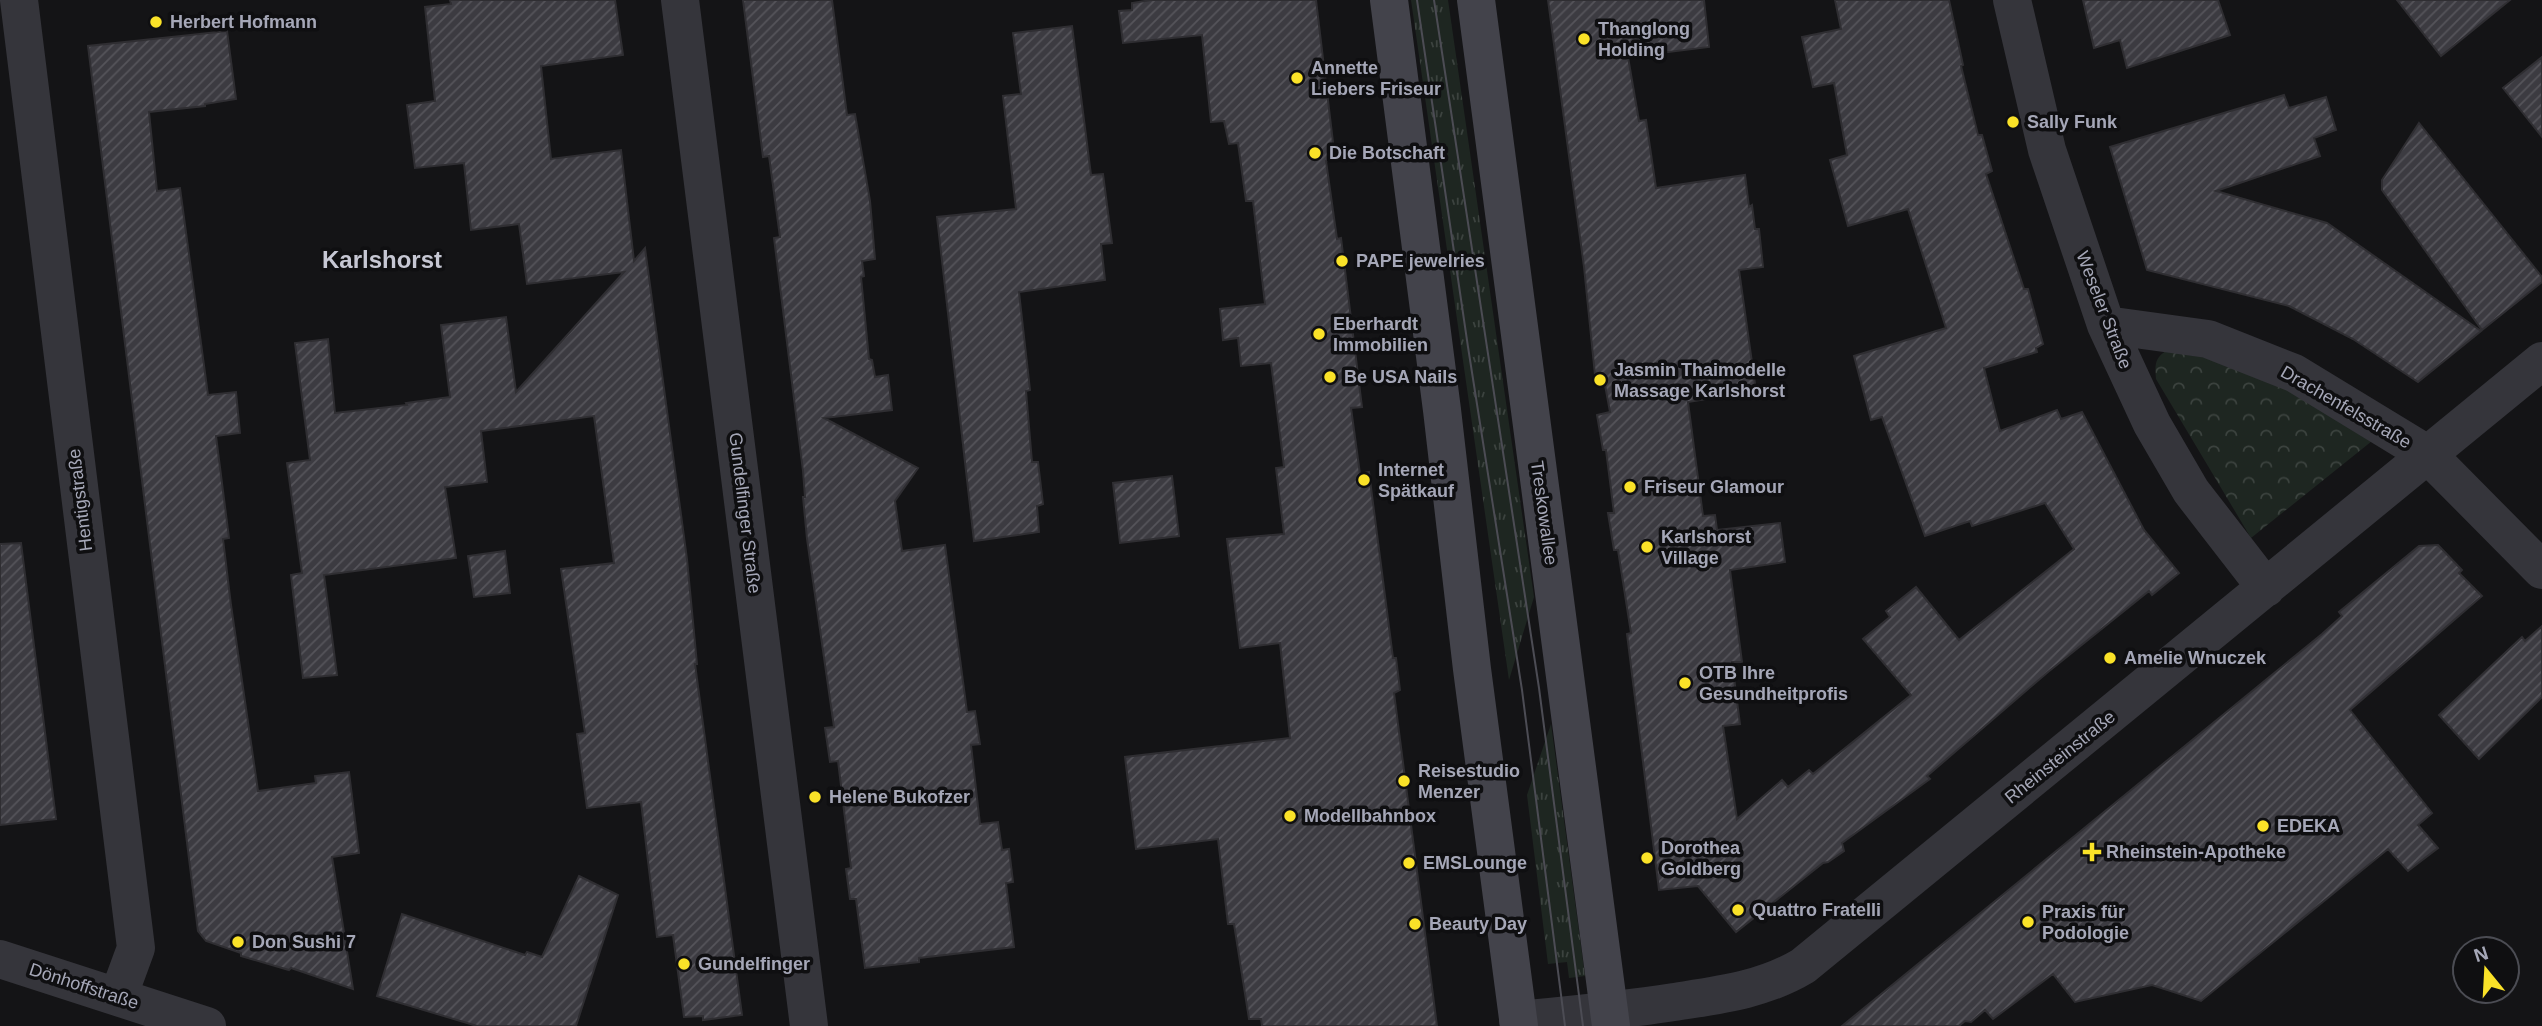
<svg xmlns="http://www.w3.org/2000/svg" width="2542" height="1026" viewBox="0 0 2542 1026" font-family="Helvetica,sans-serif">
<defs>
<pattern id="grass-tufts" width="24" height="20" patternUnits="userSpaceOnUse" patternTransform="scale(1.75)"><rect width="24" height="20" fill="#1e2621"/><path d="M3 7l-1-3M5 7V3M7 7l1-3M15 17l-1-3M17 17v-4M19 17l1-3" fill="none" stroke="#3c433f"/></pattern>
<pattern id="forest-crowns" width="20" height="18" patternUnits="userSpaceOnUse" patternTransform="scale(1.75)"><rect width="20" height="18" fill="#1e2621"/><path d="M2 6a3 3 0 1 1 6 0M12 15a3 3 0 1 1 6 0" fill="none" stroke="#3c433f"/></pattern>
<pattern id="building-hatch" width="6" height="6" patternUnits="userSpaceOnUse" patternTransform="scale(1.75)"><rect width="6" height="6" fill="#3c3b41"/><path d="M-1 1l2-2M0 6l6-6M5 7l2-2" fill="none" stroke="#55545a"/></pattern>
</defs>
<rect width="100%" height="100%" fill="#141416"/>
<path fill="url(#grass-tufts)" d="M1411,0H1448L1534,597L1509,680Z
M1551,724L1585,976L1569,978L1567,962L1548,964L1527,795Z"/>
<path fill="url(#forest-crowns)" d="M2166,351L2212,358L2295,392L2372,441L2251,538L2156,379C2155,367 2154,358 2166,351Z"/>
<path fill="url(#building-hatch)" stroke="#2f2e32" stroke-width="2" d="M450,0H615L623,55L541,66L551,159L621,150L634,261L645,248L687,559L697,664H695L742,1015L703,1020V1016L684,1017L673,935L657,937L641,802L587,808L577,734L585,733L561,569L614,563L594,416L481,431L487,482L445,487L456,558L324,575L337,675L303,678L291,575L302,573L287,463L310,460L295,343L328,339L335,413L407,405L406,403L450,397L441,325L506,317L516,392L624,272L527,284L519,224L471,230L464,163L415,168L407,105L435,101L425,7L451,4Z
M743,0H832L847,115L855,114L870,201L875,259L862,261L864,276L861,277L869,359L872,360L875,377L888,375L892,410L824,418L918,468L895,501L902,551L945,545L967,712L975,711L980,744L971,745L980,824L998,822L1002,850L1009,849L1013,882L1006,883L1014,947L919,958V962L865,968L856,899H850L846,869L851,868L838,761L830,762L825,728L834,727L807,539L803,497H805L803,471L774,238L780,237L769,156L763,157Z
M1151,0H1316L1335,159L1326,161L1337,239L1341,238L1362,407L1351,408L1360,474L1369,472L1393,658H1396L1400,690L1394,693L1437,1026H1262L1261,1019H1249L1234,924H1228L1218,839L1136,849L1125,757L1290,738L1280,643L1240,648L1227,539L1284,534L1276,468L1284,467L1271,363L1241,366L1238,338L1223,340L1220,309L1265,304L1253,201H1246L1238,143L1229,144L1224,121L1211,122L1202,35L1123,43L1119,11L1132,10V3Z
M1548,0H1704L1709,47L1628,57L1639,121L1646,120L1656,188L1745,175L1749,207L1752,205L1755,229H1759L1763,267L1739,270L1756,391L1688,402L1703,516L1715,515L1717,530L1780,523L1785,562L1730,570L1742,662H1732L1740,724L1723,726L1737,819L1782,780L1788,787L1809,770L1813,774L1911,695L1863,639L1890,617L1886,611L1916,587L1959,640L2074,549L2045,503L1972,526L1970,521L1925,536L1882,417L1871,420L1854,356L1946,328L1908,209L1848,226L1830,160L1847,155L1834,83L1813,87L1802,37L1841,29L1835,0H1949L1963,65L1961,66L1978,135H1982L1992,171L1986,174L2024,289H2028L2043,344L2036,348L2037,352L1984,368L2000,431L2057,410L2061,419L2082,412L2144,530L2179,573L2152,595L2149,591L2048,672L1927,776L1930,779L1842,843L1844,851L1828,862L1823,863L1736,932L1698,886L1659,890L1627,634L1631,633L1618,550H1614L1608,513H1614L1606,450H1603L1597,415L1610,412L1603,374L1595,375L1584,267Z
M2083,0H2218L2230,35L2127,68L2120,40L2094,48Z
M2397,0H2510L2441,56Z
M1072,26L1091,175L1103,174L1112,243L1101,244L1105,280L1019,292L1030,390L1026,391L1032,462H1038L1043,504L1037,506L1039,532L974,541L937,217L1016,209L1003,96L1021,94L1013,33Z
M227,31L236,99L205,104V106L149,112L157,191L180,188L208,395L236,392L240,433L216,436L229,538L223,539L231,605L258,791L316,783L315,776L349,772L359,853L332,857L353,989L291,968L289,970L241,956V953L206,941L198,931L88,46Z
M2542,57V137L2503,88Z
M2284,95L2289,108L2326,97L2336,130L2314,138L2320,156L2216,191L2327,223L2481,331L2418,382L2353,339L2289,306L2147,270L2110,147Z
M2419,123L2542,277V282L2482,330L2382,190V180Z
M1172,476L1179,536L1120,543L1113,483Z
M21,543L56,819L0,825V544Z
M2438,545L2462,570L2459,573L2482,596L2350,710L2432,813L2418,825L2438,848L2408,871L2388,849L2201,1001L2152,985L2075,1002L2053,974L1993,1019L1985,1010L1971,1022L1965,1021L1959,1026H1842L2322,634L2342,616L2339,612L2419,546Z
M505,551L510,593L474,597L468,556Z
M2542,626V697L2479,759L2439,715L2522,637L2525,641Z
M579,876L618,895L576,1026H477L377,996L402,914L525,955L527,952L542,957Z"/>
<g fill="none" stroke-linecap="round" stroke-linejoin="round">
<path stroke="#35353b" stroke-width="38" d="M19,0L136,948L118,997
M680,0L809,1026
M2012,0L2047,150L2106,325L2152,424L2191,491L2266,588
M2106,325L2208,339L2294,373L2427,454L2542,570
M0,959L207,1026
M1518,1020C1570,1015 1622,1010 1674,1002C1719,995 1763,990 1803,966L2542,361"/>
<path stroke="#43434b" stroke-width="38" d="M1389,0L1442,410L1472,669L1519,1026
M1476,0L1611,1026"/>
<path stroke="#4c4c54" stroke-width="2" d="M1417,0L1468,347L1522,690L1565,1026
M1434,0L1539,688L1583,1026"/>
</g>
<g fill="#fae228" stroke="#0f0f11" stroke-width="2.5">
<circle cx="156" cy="22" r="7"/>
<circle cx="1584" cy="39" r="7"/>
<circle cx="1297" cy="78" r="7"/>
<circle cx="2013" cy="122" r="7"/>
<circle cx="1315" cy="153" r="7"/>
<circle cx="1342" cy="261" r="7"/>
<circle cx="1319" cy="334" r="7"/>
<circle cx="1330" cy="377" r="7"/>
<circle cx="1600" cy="380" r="7"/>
<circle cx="1364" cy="480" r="7"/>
<circle cx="1630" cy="487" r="7"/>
<circle cx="1647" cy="547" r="7"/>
<circle cx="2110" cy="658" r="7"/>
<circle cx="1685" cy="683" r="7"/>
<circle cx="1404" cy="781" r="7"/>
<circle cx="815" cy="797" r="7"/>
<circle cx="1290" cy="816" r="7"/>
<circle cx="2263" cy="826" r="7"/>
<path d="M2088.5 841.5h7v7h7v7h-7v7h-7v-7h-7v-7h7z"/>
<circle cx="1647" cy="858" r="7"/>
<circle cx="1409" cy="863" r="7"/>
<circle cx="1738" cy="910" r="7"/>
<circle cx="2028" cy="922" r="7"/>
<circle cx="1415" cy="924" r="7"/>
<circle cx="238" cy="942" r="7"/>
<circle cx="684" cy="964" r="7"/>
</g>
<g text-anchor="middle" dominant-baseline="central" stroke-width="7" stroke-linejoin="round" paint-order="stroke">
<g font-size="18" font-weight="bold" fill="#a5a7b7" stroke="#0f0f11" text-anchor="start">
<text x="170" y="22">Herbert Hofmann</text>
<text x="1598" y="29">Thanglong<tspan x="1598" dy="21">Holding</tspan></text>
<text x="1311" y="68">Annette<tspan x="1311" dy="21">Liebers Friseur</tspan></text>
<text x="2027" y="122">Sally Funk</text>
<text x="1329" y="153">Die Botschaft</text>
<text x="1356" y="261">PAPE jewelries</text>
<text x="1333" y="324">Eberhardt<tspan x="1333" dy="21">Immobilien</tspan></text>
<text x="1614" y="370">Jasmin Thaimodelle<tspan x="1614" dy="21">Massage Karlshorst</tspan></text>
<text x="1344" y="377">Be USA Nails</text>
<text x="1378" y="470">Internet<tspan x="1378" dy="21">Spätkauf</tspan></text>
<text x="1644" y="487">Friseur Glamour</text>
<text x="1661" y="537">Karlshorst<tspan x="1661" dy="21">Village</tspan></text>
<text x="2124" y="658">Amelie Wnuczek</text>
<text x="1699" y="673">OTB Ihre<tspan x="1699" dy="21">Gesundheitprofis</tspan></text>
<text x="1418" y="771">Reisestudio<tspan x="1418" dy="21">Menzer</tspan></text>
<text x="829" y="797">Helene Bukofzer</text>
<text x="1304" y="816">Modellbahnbox</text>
<text x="2277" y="826">EDEKA</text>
<text x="1661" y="848">Dorothea<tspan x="1661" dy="21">Goldberg</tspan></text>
<text x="2106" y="852">Rheinstein-Apotheke</text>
<text x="1423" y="863">EMSLounge</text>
<text x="1752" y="910">Quattro Fratelli</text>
<text x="2042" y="912">Praxis für<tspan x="2042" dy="21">Podologie</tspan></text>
<text x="1429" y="924">Beauty Day</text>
<text x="252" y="942">Don Sushi 7</text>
<text x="698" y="964">Gundelfinger</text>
</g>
<g font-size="18" fill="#a5a7b7" stroke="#0f0f11">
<text transform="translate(2104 310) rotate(69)">Weseler Straße</text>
<text transform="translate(2346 407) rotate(30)">Drachenfelsstraße</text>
<text transform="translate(80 500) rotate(-97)">Hentigstraße</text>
<text transform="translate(745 513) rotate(83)">Gundelfinger Straße</text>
<text transform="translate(1544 513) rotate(82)">Treskowallee</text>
<text transform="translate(2060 757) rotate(-39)">Rheinsteinstraße</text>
<text transform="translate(84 986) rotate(18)">Dönhoffstraße</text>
</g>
<g font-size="24" font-weight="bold" fill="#c6c7d3" stroke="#0f0f11">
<text x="382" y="259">Karlshorst</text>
</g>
</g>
<g transform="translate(2486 970) rotate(342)"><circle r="33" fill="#0f0f11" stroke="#4b4c53" stroke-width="2"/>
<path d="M0-5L12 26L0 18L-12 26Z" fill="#fae228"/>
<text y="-10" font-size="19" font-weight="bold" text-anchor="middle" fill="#a5a7b7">N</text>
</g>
</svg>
